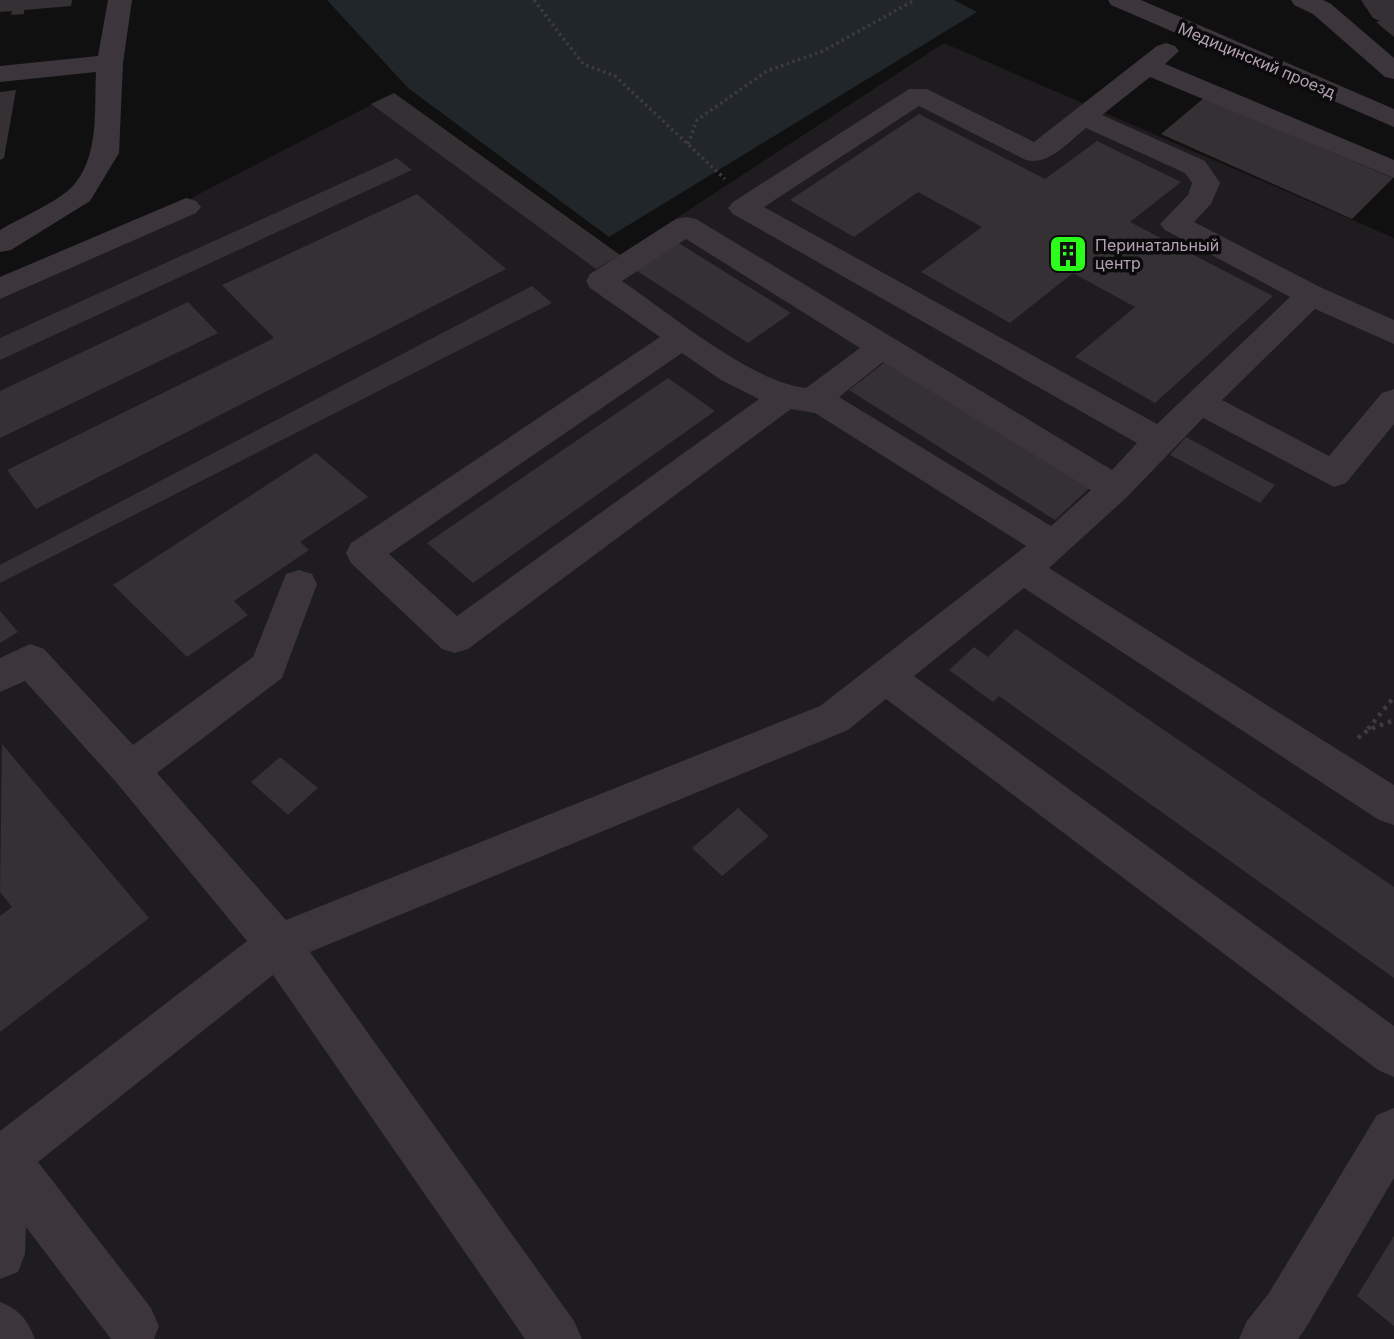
<svg xmlns="http://www.w3.org/2000/svg" width="1394" height="1339" viewBox="0 0 1394 1339" font-family="Inter,sans-serif">
<rect width="100%" height="100%" fill="#111011"/>
<path fill="#1e1c1e" d="M944,43L1394,238V1339H0V297L394,93L620,255Z"/>
<path fill="#202629" d="M327,0H954L977,12L609,237L408,88Z"/>
<path fill="#343033" d="M0,0H72L71,6L24,10V14L11,15L12,11L0,12Z
M1361,0H1394V37L1376,22L1380,21L1373,18Z
M16,90L4,158L0,160V92Z
M394,93L620,255L596,269L371,104Z
M1204,98L1393,178L1352,219L1161,134Z
M919,114L1045,179L1097,141L1181,182L1130,222L1273,296L1155,403L1075,357L1135,307L1073,273L1010,323L921,272L982,227L918,192L854,237L790,200Z
M397,158L412,170L0,360V338Z
M417,194L506,269L36,509L7,470L274,338L222,285Z
M677,242L791,313L748,343L634,269Z
M532,286L552,303L0,583V565Z
M188,302L218,333L0,438V391Z
M890,358L1095,483L1055,520L849,390Z
M668,378L715,411L473,583L427,543Z
M1186,437L1275,485L1260,503L1170,455Z
M316,453L368,497L300,542L309,550L234,601L248,615L187,657L113,585Z
M0,611L18,632L0,643Z
M1016,629L1394,887V978L999,696L993,702L949,670L974,647L988,657Z
M2,744L149,918L0,1032V916L12,907L0,892Z
M280,757L318,788L288,815L251,782Z
M738,808L769,836L722,876L692,848Z
M1394,1236V1326L1357,1296Z"/>
<g fill="none" stroke-linecap="round" stroke-linejoin="round">
<path stroke="#403940" stroke-width="3.5" stroke-dasharray="2.5 3.5" stroke-linecap="butt" d="M534,0L583,64L615,76L725,179
M688,144L697,120L767,71L823,51L915,0"/>
<path stroke="#403940" stroke-width="4.5" stroke-dasharray="3.5 5" stroke-linecap="butt" d="M1368,729L1394,697
M1358,738L1368,730L1394,720"/>
<path fill="#3c353b" fill-rule="evenodd" d="M108,0H132L123,63L119,153L90,201L11,250L0,252V230C20,218 55,203 71,188C100,158 94,110 96,72L0,82V66L98,56Z
M1108,0H1141L1394,109V127L1111,5Z
M1291,0H1323L1331,4L1394,58V79L1385,77L1313,14L1294,5Z
M1166,43L1175,46L1179,51L1165,64L1394,160V178L1150,77L1102,115L1205,161L1220,183L1211,204L1194,222L1322,288L1394,320V344L1315,309L1222,400L1329,456L1382,393L1394,389V424L1346,483L1334,487L1203,418L1127,497L1049,568L1394,785V825L1379,820L1024,588L914,676L1394,1026V1077L1378,1070L886,699L848,730L310,952L574,1321L582,1339H525L273,975L38,1162L151,1308L159,1326L154,1339H111L26,1227L25,1254L18,1272L0,1279V1131L247,941L116,782L25,681L0,692V658L30,644L44,649L133,745L253,657L286,574L299,570L312,574L317,584L282,678L157,773L286,920L820,706L1026,546L815,413L791,409L468,649L455,653L442,649L351,563L346,553L351,543L660,337L590,288L586,281L590,274L676,219L686,217L696,219L1112,470L1137,443L733,214L728,208L733,202L909,89H927L1034,142L1157,46ZM919,106L1026,160C1049,166 1068,142 1086,128L1185,173L1192,183L1188,195L1160,224L1165,230L1290,297L1157,424L764,207ZM686,239L860,348L806,388C749,381 671,314 622,281ZM682,353L721,380L759,399L457,616L389,554ZM883,362L1091,490L1051,526L839,397Z
M186,198L196,201L201,207L196,213L0,299V277Z
M1394,1108V1178L1305,1329L1298,1339H1239L1247,1321L1269,1293L1377,1115Z
M0,1302C20,1310 27,1319 35,1339H0Z"/>
</g>
<defs>
<symbol id="building-square" viewBox="-11 -11 22 22"><rect x="-9" y="-9" width="18" height="18" rx="4" fill="#2bfe1b" stroke="#0c0b0c"/><path d="M-4-6H4V6H1V3H-1V6H-4ZM-2.5-4.3h1.7v1.8h-1.7ZM.8-4.3h1.7v1.8H.8ZM-2.5-1h1.7V.8h-1.7ZM.8-1h1.7V.8H.8Z" fill="#111"/></symbol>
</defs>
<g fill-rule="evenodd">
<use href="#building-square" x="1046" y="232" width="44" height="44"/>
</g>
<g text-anchor="middle" dominant-baseline="central" stroke-width="7" stroke-linejoin="round" paint-order="stroke">
<g font-size="16" fill="#b3a0b3" stroke="#0c0b0c">
<text transform="translate(1257 60) rotate(23)">Медицинский проезд</text>
</g>
<g font-size="16" fill="#b3a0b3" stroke="#0c0b0c" text-anchor="start">
<text x="1095" y="245">Перинатальный<tspan x="1095" dy="18">центр</tspan></text>
</g>
</g>
</svg>
